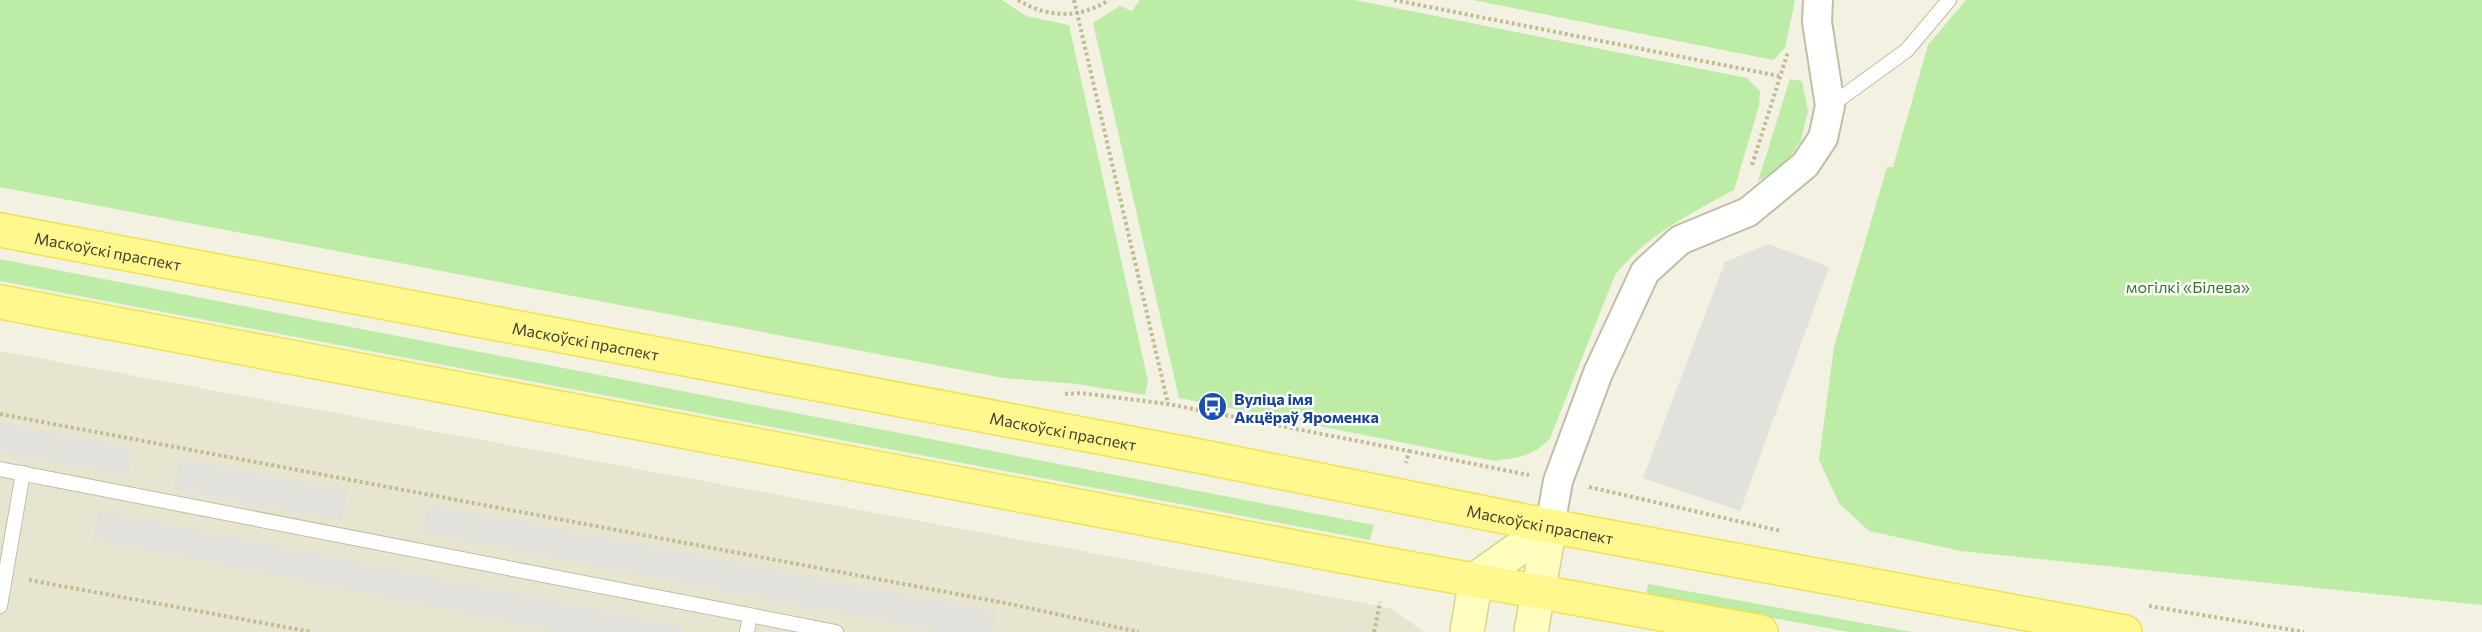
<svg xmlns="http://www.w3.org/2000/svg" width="2482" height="632" viewBox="0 0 2482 632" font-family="Commissioner,sans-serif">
<rect width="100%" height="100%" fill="#f3f1e1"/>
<path fill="#e7e5cf" d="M0,351L1390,608L1424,632H0Z"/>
<path fill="#bceca5" d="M0,0H1002L1026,16L1069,25L1148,381L1145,395L1077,384L1004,378L0,187Z
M1140,0H1355L1747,78L1760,91L1759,106L1734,190C1688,215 1648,234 1615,275L1550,438C1535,456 1517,458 1495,461L1179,398L1093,23L1120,6L1132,11Z
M1473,0H1795L1785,48L1773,60Z
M1966,0H2482V605L1961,551L1869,531L1839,503L1819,460L1834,347L1887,167H1893L1928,45Z
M1790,79L1802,81L1808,111L1801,140L1785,165L1758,181Z
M0,259L1374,525L1370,540L0,281Z
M1648,584L1912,632H1849L1646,595Z"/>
<path fill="#e2e1db" d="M1769,244L1829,267L1740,511L1643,478L1725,262Z
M0,424L133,448L128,476L0,452Z
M180,459L347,491L341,521L174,489Z
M428,504L994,612L991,632H940L423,533Z
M99,511L684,627L683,632H560L93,539Z"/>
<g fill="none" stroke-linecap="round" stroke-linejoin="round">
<defs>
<path id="lane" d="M1830,106L1907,50L1949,0
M0,469L836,632
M0,606L23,473
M747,632L750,616"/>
<path id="street" d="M1550,526L1558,481L1598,373L1645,272L1680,240L1748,212L1805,165L1823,138L1830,106L1817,22L1818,0"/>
<path id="secondary" d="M1467,632L1476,579L1550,526
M1531,632L1550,526"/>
<g id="primary">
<path id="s1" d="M0,230L1204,457L1550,526L2125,632"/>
<path d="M0,302L1347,557L1761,632"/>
</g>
</defs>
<use href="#lane" stroke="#c1bea6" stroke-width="16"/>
<use href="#street" stroke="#c1bea6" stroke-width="32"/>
<use href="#secondary" stroke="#d7d48c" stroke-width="36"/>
<use href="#primary" stroke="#efe253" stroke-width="36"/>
<path stroke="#c2bc93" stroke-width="4" stroke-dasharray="3 3" stroke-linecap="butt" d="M1018,0C1047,18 1080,19 1109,0
M1074,0L1168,404
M1394,0L1779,76
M1752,165L1788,52
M1065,394L1080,393L1168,404L1409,451L1406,463
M0,414L1010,604L1139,632
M1409,451L1529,475
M1589,487L1781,531
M29,580L312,632
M2149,606L2304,632
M1374,632L1380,602"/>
<use href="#lane" stroke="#fff" stroke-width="14"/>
<use href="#street" stroke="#fff" stroke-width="28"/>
<use href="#secondary" stroke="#fffebf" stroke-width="33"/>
<use href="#primary" stroke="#fff88e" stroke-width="33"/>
</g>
<defs>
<symbol id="bus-disc" viewBox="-11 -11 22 22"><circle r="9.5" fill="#1a4fb4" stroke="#fff"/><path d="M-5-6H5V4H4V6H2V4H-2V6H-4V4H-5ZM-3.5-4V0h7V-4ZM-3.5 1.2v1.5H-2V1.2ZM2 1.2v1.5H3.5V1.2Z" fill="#fff"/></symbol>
</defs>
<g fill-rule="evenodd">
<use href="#bus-disc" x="1196" y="390" width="33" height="33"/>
</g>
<g text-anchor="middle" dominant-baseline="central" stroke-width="5" stroke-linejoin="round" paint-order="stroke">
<g font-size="16" fill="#444132" stroke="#fff">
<text stroke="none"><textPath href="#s1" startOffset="110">Маскоўскі праспект</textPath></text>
<text stroke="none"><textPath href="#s1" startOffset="596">Маскоўскі праспект</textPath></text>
<text stroke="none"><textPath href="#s1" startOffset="1082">Маскоўскі праспект</textPath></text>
<text stroke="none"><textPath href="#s1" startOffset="1568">Маскоўскі праспект</textPath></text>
</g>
<g font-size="16" fill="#2e7b20" stroke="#fff">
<text x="2188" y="286">могілкі «Білева»</text>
</g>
<g font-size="16" font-weight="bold" fill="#164399" stroke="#fff" text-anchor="start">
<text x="1234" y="398">Вуліца імя<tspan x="1234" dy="18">Акцёраў Яроменка</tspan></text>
</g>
</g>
</svg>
